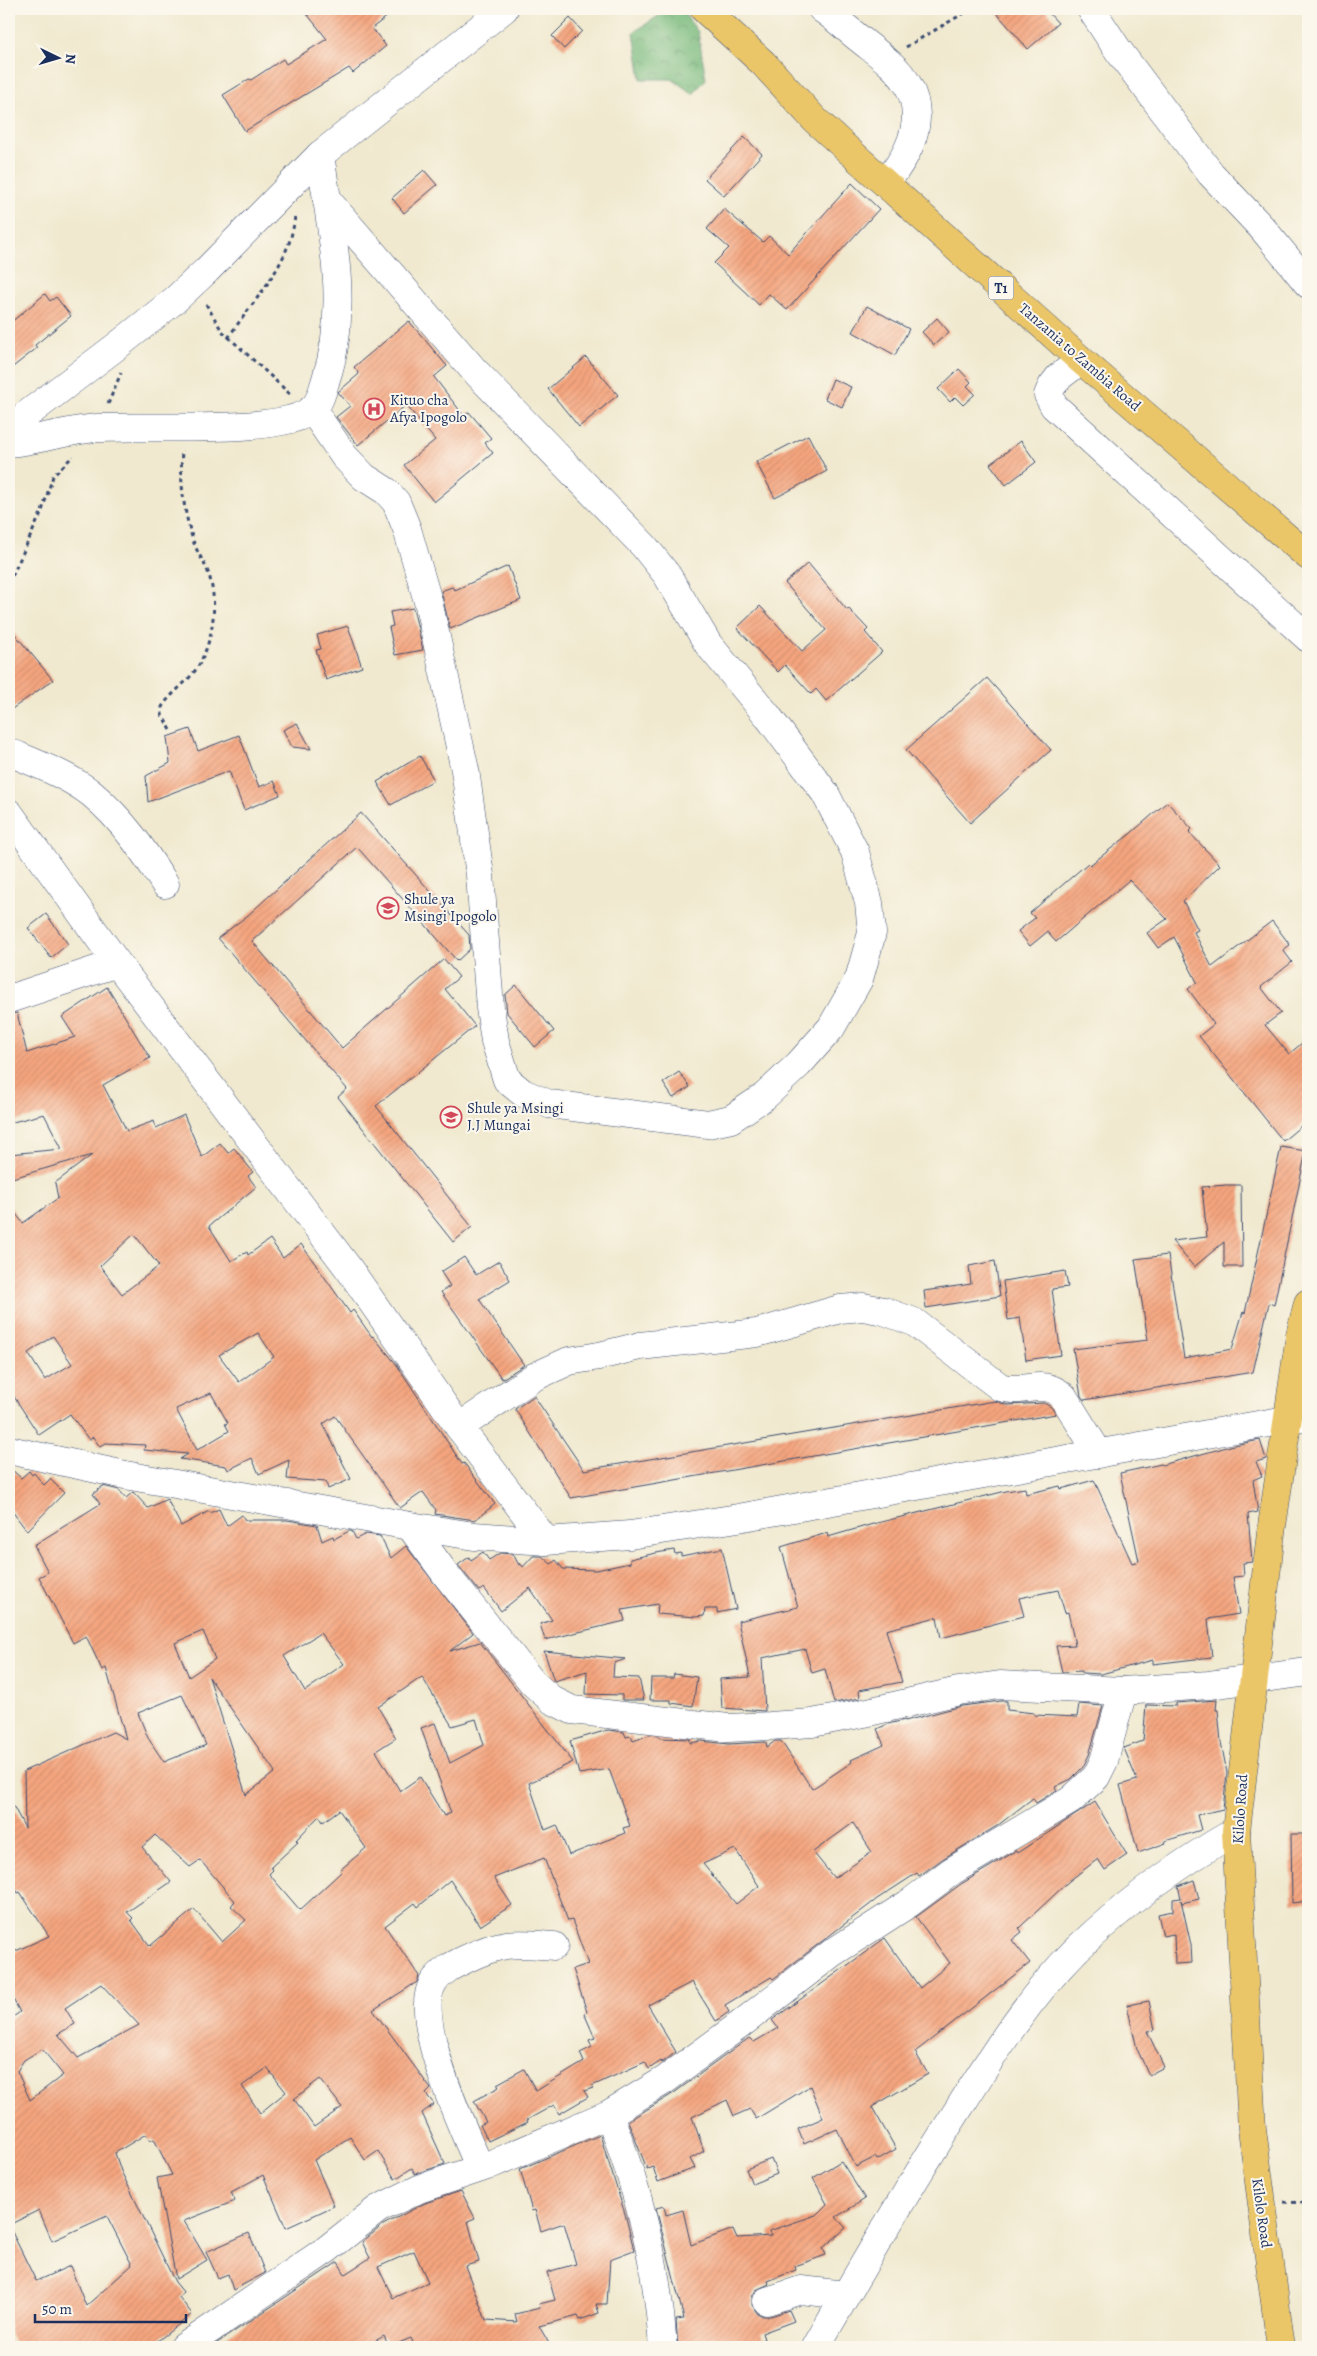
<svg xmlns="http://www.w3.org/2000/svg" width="1317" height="2356" viewBox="0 0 1317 2356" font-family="Alegreya,serif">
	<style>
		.forest { fill: url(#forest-crowns); stroke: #4a746c }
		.building { fill: url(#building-hatch); fill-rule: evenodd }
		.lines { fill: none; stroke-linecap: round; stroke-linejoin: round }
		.minor-casing { stroke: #3b4b6f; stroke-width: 29 }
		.major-casing { stroke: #3b4b6f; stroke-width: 29 }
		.highway-casing { stroke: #3b4b6f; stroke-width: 29 }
		.path { stroke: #3b4b6f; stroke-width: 3; stroke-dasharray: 4 4; stroke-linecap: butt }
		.minor { stroke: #fff; stroke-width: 28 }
		.major { stroke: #ebc669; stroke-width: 28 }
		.highway { stroke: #ebc669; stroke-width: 28 }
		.labels { text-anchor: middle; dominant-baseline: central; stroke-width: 4; stroke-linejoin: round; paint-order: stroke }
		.shield { fill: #fbf7ec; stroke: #5e6b89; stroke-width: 1 }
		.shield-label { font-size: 14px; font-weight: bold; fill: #1b2f5e }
		.street-label { font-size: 15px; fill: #1b2f5e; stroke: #fbf7ec }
		.poi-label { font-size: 15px; fill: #1b2f5e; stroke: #fbf7ec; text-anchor: start }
	</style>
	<defs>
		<pattern id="forest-crowns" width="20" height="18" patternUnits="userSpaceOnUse" patternTransform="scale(1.25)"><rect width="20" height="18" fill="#78ba7b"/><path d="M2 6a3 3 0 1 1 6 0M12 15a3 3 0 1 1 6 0" fill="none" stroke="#629868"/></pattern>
		<pattern id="building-hatch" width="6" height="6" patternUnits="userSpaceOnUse" patternTransform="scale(1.25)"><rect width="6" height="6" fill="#f5a57e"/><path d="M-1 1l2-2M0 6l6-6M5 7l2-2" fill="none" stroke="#d18e6f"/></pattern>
	</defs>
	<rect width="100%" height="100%" fill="#fbf7ec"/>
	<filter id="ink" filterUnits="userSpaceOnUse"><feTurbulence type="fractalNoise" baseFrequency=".02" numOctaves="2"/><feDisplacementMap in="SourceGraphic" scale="10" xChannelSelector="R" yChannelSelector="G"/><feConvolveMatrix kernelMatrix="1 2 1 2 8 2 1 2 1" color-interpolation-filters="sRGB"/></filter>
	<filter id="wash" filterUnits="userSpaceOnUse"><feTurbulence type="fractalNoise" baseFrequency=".0096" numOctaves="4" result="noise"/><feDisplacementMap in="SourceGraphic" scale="20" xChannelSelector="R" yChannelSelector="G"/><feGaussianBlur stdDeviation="1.12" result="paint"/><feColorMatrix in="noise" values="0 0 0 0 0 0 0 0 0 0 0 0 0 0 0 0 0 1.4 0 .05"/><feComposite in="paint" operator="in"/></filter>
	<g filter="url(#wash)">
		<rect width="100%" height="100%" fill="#f0e9cf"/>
		<!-- forest -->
		<polygon class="forest" points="669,9 681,9 698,32 706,79 693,94 672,79 641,79 634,32"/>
		<g id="blocks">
			<!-- building -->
			<g class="building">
				<polygon points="303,9 397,9 372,28 386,46 353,73 349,68 245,131 223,95 249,79 251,80 283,59 286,64 327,39"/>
				<polygon points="993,9 1045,9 1058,23 1028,49"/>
				<polygon points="570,18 582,31 564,49 552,36"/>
				<polygon points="744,137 762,154 724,196 705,179"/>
				<polygon points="424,170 437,185 404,213 392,198"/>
				<polygon points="852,183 879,209 787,310 769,294 759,305 714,263 729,248 707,229 724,209 763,242 769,236 788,254"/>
				<polygon points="45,294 50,301 56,297 71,316 35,345 37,348 9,370 9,324"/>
				<polygon points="867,306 909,329 895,355 853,332"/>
				<polygon points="937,318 949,332 934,345 922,332"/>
				<polygon points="409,321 447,366 434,377 464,416 469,412 491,438 485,443 493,453 434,502 404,465 435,440 406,405 358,445 336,417 350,406 338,392 359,374 354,367"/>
				<polygon points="586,357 618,395 579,427 548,389"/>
				<polygon points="959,369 971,382 967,386 975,394 963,405 955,397 950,402 938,389"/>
				<polygon points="833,379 851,387 842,407 825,399"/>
				<polygon points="808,435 827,471 775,498 756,462"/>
				<polygon points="1021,441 1036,462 1006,485 990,464"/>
				<polygon points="808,563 847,610 849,609 868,629 865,632 882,652 826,701 816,689 811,694 785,665 778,672 737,628 760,606 802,651 826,630 785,583"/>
				<polygon points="508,566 521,600 450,629 441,591 452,587 455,590"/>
				<polygon points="413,608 423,650 395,655 389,627 393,626 390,612"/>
				<polygon points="348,626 362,667 326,680 316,650 321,649 317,635"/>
				<polygon points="9,627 53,680 9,711"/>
				<polygon points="987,678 1051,750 970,823 906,750"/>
				<polygon points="297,723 311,749 292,747 283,730"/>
				<polygon points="190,729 198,751 239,735 259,787 274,781 280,795 244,810 229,771 148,802 146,776 170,763 167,737"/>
				<polygon points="420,756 434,780 391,805 377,782"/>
				<polygon points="1167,802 1192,829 1189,832 1220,865 1183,901 1198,930 1194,932 1212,967 1272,921 1290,945 1283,950 1292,962 1261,987 1281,1013 1265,1025 1289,1054 1308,1038 1308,1120 1283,1141 1199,1036 1214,1024 1188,989 1197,982 1174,937 1158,948 1147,933 1167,919 1129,880 1056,942 1047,932 1030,946 1018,931 1035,918 1030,913 1088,863 1090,865 1130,834"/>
				<polygon points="361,813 469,935 470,949 457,961 357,847 252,941 342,1048 444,959 459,977 445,989 475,1026 376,1106 472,1227 453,1242 338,1097 347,1089 218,938 247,916"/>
				<polygon points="46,914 68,944 51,958 28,928"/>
				<polygon points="516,985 554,1031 535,1047 507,1013 505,995"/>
				<path d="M 107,987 L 150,1058 L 103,1085 L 127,1131 L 154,1121 L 156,1128 L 184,1115 L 202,1157 L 220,1143 L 228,1153 L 234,1148 L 253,1172 L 248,1176 L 256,1187 L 209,1226 L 231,1261 L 247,1252 L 248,1255 L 270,1239 L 283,1258 L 301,1244 L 350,1313 L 353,1310 L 372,1337 L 373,1336 L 397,1365 L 462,1464 L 464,1463 L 495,1504 L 475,1520 L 435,1514 L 436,1510 L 423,1492 L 400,1508 L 335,1416 L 323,1424 L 351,1479 L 328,1489 L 326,1482 L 287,1479 L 289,1460 L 259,1474 L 252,1458 L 228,1470 L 226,1466 L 180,1459 L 188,1454 L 144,1450 L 145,1445 L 106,1443 L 100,1447 L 93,1437 L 89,1440 L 70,1414 L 39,1435 L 9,1389 L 9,1205 L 23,1223 L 58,1198 L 55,1183 L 92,1155 L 9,1179 L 9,1154 L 62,1149 L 44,1114 L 9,1123 L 9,1014 L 17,1013 L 27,1053 L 75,1037 L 62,1017 ZM 134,1234 L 159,1266 L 122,1294 L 100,1266 ZM 258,1333 L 274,1357 L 239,1382 L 219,1355 ZM 53,1336 L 72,1364 L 45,1380 L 28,1353 ZM 211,1393 L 228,1423 L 225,1424 L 229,1431 L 197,1450 L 176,1409 Z"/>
				<polygon points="679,1072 690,1087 673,1098 663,1083"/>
				<polygon points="1281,1147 1306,1151 1274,1305 1269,1303 1253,1372 1084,1400 1081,1396 1073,1349 1148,1340 1135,1259 1168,1255 1184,1358 1232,1349 1243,1312 1245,1313"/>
				<polygon points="1226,1185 1241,1185 1242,1267 1224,1267 1224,1242 1194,1267 1172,1241 1207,1237 1202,1187"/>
				<polygon points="464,1257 476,1275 499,1261 510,1280 479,1299 524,1365 502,1379 441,1292 450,1286 441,1272"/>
				<polygon points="995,1261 1000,1296 926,1308 924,1291 971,1284 969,1266"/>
				<polygon points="1065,1271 1068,1287 1052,1289 1061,1355 1026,1360 1020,1318 1008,1320 1003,1281"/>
				<polygon points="534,1396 584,1470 995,1401 1008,1405 1044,1403 1051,1407 1056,1414 571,1498 515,1409"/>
				<polygon points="1260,1440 1266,1459 1256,1462 1262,1476 1253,1480 1258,1512 1248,1514 1252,1562 1243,1563 1244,1576 1233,1577 1239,1614 1208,1619 1212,1657 1153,1664 1153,1660 1101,1674 1082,1673 1082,1671 1062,1672 1056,1646 1075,1645 1068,1612 1065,1613 1058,1590 1019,1598 1024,1616 941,1638 937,1617 886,1630 902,1682 859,1690 860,1698 834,1703 825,1669 812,1673 805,1649 762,1658 765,1711 722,1708 720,1679 750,1677 738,1621 798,1607 781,1547 827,1533 828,1537 873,1524 1006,1491 1025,1488 1026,1494 1060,1486 1061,1489 1094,1480 1132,1563 1139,1561 1120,1473 1161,1464 1162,1465 1234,1445"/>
				<polygon points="9,1467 21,1478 29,1471 32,1475 34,1473 44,1485 50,1479 64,1493 27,1531 9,1507"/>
				<path d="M 103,1486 L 119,1490 L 126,1498 L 133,1492 L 148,1508 L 167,1499 L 181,1526 L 209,1511 L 210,1513 L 219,1509 L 227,1526 L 242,1515 L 245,1520 L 287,1520 L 317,1525 L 322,1541 L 333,1536 L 334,1539 L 349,1531 L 352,1531 L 356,1539 L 366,1534 L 380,1536 L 391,1558 L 406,1546 L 473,1633 L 450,1651 L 480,1642 L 573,1762 L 529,1783 L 545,1830 L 557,1825 L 569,1855 L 625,1833 L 623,1828 L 630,1826 L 609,1769 L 579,1774 L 570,1741 L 608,1730 L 624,1732 L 626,1737 L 631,1736 L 633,1741 L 649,1735 L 659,1736 L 660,1738 L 690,1739 L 690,1743 L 701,1741 L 729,1744 L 766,1742 L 767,1747 L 775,1741 L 781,1741 L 812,1789 L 852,1762 L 851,1760 L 884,1745 L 877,1729 L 888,1724 L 905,1720 L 905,1721 L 962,1706 L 1001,1701 L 1007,1701 L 1007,1710 L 1034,1713 L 1034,1715 L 1077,1717 L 1079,1704 L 1103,1706 L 1089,1755 L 1083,1767 L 1071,1779 L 1055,1787 L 1057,1790 L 1036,1803 L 1033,1798 L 997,1826 L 944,1858 L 919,1876 L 917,1873 L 877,1899 L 773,1979 L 771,1977 L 725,2005 L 729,2012 L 716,2021 L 692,1982 L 648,2005 L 676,2052 L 662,2063 L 661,2061 L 649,2069 L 645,2062 L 592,2086 L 593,2088 L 584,2091 L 588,2097 L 559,2114 L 554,2105 L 527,2120 L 528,2122 L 488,2141 L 480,2125 L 486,2122 L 474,2101 L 499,2087 L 497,2084 L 524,2069 L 536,2091 L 584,2062 L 580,2053 L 592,2047 L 589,2040 L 595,2038 L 584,2013 L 587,2012 L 573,1969 L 588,1964 L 572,1920 L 568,1921 L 544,1858 L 494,1878 L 512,1905 L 480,1926 L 450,1880 L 418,1907 L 415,1903 L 385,1926 L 419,1976 L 417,1982 L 373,2010 L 431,2089 L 426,2094 L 434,2104 L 422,2113 L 445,2164 L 415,2174 L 412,2168 L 395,2179 L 378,2151 L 365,2160 L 350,2137 L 314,2160 L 334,2206 L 286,2228 L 263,2175 L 231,2192 L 235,2201 L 184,2221 L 207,2260 L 176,2279 L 157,2178 L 172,2175 L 154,2139 L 150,2141 L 146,2134 L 115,2153 L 121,2171 L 175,2282 L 184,2293 L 179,2297 L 192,2314 L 150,2347 L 16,2347 L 9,2331 L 9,2226 L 36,2281 L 70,2266 L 86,2306 L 132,2265 L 107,2216 L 52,2241 L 39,2210 L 9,2225 L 9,2020 L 20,2012 L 9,1992 L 9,1954 L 49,1936 L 20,1892 L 18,1893 L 16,1890 L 9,1895 L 9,1798 L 25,1828 L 24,1771 L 113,1732 L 126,1739 L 106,1668 L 102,1670 L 86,1636 L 73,1643 L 39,1577 L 48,1572 L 34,1545 L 100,1504 L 93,1494 ZM 203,1631 L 215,1659 L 189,1677 L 175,1643 ZM 320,1633 L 344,1664 L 305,1691 L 284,1656 ZM 209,1677 L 275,1772 L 246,1795 ZM 422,1677 L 452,1726 L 476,1719 L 484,1745 L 450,1763 L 435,1723 L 421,1728 L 451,1813 L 444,1816 L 420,1777 L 400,1791 L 376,1751 L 396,1738 L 378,1707 ZM 182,1695 L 206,1745 L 164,1762 L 148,1738 L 138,1713 ZM 339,1810 L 366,1848 L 340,1870 L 341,1872 L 300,1910 L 269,1874 L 273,1870 L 271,1867 L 298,1842 L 296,1840 L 319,1816 L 323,1822 ZM 853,1823 L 872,1852 L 834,1878 L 813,1852 ZM 155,1835 L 190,1867 L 200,1860 L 235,1901 L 231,1906 L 246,1920 L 222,1942 L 194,1909 L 150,1946 L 131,1920 L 133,1918 L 127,1912 L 171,1882 L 142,1847 ZM 735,1849 L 759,1886 L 736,1904 L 703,1864 ZM 101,1984 L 139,2025 L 78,2058 L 58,2034 L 75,2024 L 65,2008 ZM 42,2049 L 63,2075 L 30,2100 L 17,2071 L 24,2060 ZM 267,2068 L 286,2092 L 260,2113 L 242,2086 ZM 320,2079 L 342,2107 L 314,2127 L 294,2099 Z"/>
				<polygon points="722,1548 736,1609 717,1613 717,1609 705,1609 704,1616 696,1617 657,1614 658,1604 622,1610 625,1621 545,1640 540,1624 552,1620 530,1588 501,1611 484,1588 479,1591 458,1565 469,1557 471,1560 483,1552 489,1560 500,1553 513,1554 519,1565 520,1563 523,1567 533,1556 542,1556 551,1564 556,1560 563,1569 596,1570 630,1563 630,1559 656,1553 674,1550 675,1554 681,1553 681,1556"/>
				<polygon points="544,1651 626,1659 614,1663 613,1677 639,1678 644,1700 622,1700 622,1695 586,1694 587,1671 554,1681"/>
				<polygon points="674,1674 697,1677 693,1706 671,1703 671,1700 650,1700 651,1678 673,1678"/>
				<polygon points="1217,1700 1216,1710 1218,1710 1221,1742 1227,1773 1223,1809 1197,1815 1201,1830 1165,1841 1166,1843 1138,1853 1120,1785 1137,1780 1124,1748 1143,1741 1146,1705 1176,1706 1176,1703"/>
				<polygon points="1095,1802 1127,1855 1105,1870 1098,1859 1069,1881 1019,1928 1022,1932 1012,1940 1030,1963 915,2052 928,2074 872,2107 896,2149 877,2160 875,2157 856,2167 837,2129 804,2144 798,2129 823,2118 810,2086 756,2119 750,2109 734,2116 727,2100 692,2117 704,2151 690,2159 695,2168 658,2182 653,2167 647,2169 628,2121 674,2093 745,2041 749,2038 754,2042 778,2028 772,2020 885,1938 920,1988 950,1963 916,1917 961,1884 1016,1851 1017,1853"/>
				<polygon points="1291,1834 1308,1834 1308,1901 1292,1903"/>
				<polygon points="1194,1880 1199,1899 1182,1903 1181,1900 1191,1945 1192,1963 1175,1964 1174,1934 1163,1936 1158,1914 1173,1911 1173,1899 1181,1898 1178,1886"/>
				<polygon points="1149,2001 1155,2030 1147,2031 1164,2067 1149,2075 1137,2049 1127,2005"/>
				<path d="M 600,2135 L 625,2214 L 634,2250 L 610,2259 L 607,2304 L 596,2304 L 599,2313 L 580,2320 L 578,2316 L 539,2326 L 551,2347 L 415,2347 L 411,2338 L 389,2347 L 384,2336 L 364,2347 L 211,2347 L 338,2262 L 345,2274 L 370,2258 L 362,2242 L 383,2225 L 425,2203 L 461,2191 L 475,2218 L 468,2221 L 479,2262 L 465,2266 L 486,2320 L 517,2322 L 515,2314 L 540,2308 L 539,2304 L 555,2300 L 547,2272 L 576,2264 L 564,2223 L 541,2231 L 535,2210 L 532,2211 L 520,2169 ZM 414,2251 L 428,2282 L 393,2298 L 378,2267 Z"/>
				<polygon points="771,2159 777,2174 752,2184 746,2169"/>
				<polygon points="841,2161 865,2199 836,2217 846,2228 823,2248 826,2255 795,2266 796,2270 768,2281 769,2284 756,2290 752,2297 752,2305 757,2313 763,2316 771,2316 789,2310 794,2321 762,2333 764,2339 747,2347 678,2347 676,2320 684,2319 656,2208 664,2206 666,2215 683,2210 691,2245 733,2229 737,2238 771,2236 769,2231 816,2215 827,2204 813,2178"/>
				<polygon points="249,2233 265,2273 233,2290 228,2274 218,2278 206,2252"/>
			</g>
		</g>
	</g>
	<g filter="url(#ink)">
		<use href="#blocks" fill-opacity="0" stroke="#3b4b6f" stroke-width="1"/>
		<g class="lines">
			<!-- minor casing -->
			<g class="minor-casing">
				<g id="minor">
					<path d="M 822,9 C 836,18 848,30 861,40 C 877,53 898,67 908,85 C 927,120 909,155 886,182"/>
					<polyline points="1091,9 1118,50 1211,174 1263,229 1308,284"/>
					<polyline points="1081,360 1059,377 1052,386 1048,395 1054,406 1308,638"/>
					<polyline points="312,409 344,456 364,477 386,491 396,502 407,529 429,605 465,770 480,875 490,1008 495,1041 507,1080 523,1093 549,1104 708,1124 731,1119 765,1096 799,1064 831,1028 859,979 872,933 869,903 855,852 825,793 767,715 708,644 667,575 644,546 473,369 327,200"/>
					<polyline points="9,428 117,346 176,299 207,270 320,155 504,9"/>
					<path d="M 9,443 C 39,440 68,430 98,428 C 143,425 281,435 312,410 C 320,403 323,389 326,379 C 350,306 331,229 320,155"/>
					<path d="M 9,752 C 35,763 70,776 92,794 C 122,819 144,851 165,884"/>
					<polyline points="9,813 117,963 349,1269 459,1427 546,1541"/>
					<polyline points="9,999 117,963"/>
					<path d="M 459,1427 L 534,1377 L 569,1361 L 599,1356 L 640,1346 L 757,1333 L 840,1309 L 863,1307 L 884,1311 L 914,1322 L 1000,1387 C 1024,1395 1041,1377 1063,1396 L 1099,1454"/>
					<polyline points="9,1450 125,1475 410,1526 474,1536 546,1541 630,1535 738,1518 1308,1416"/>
					<polyline points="410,1526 447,1576 533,1683 552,1700 572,1710 728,1728 770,1726 812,1723 864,1713 959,1691 1000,1685 1123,1691 1209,1685 1308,1672"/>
					<path d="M 609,2114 C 640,2194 657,2262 663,2347"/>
					<path d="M 480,2168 C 464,2131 411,2019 433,1983 C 441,1971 453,1965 466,1959 C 502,1941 515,1943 554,1946"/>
					<polyline points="767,2301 801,2290 845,2295"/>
					<polyline points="184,2347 326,2250 378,2209 419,2189 487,2166 609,2114 665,2080 741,2024 832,1953 908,1904 952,1871 1071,1800 1096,1777 1104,1761 1123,1691"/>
					<path d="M 816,2347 C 859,2272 903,2197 949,2124 C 987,2064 1025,2001 1076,1950 C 1124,1904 1178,1864 1236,1831"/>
				</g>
			</g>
			<!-- major casing -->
			<g class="major-casing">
				<polyline id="major" points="1281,2347 1252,2129 1236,1831 1271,1533 1300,1335 1308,1303"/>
			</g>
			<!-- highway casing -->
			<g class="highway-casing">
				<polyline id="highway" points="704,9 763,63 815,120 1081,360 1308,556"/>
			</g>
			<!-- path -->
			<g class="path">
				<polyline points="906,47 971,9"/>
				<polyline points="206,304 222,331 291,395"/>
				<path d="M 228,338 C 254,299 291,264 295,215"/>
				<polyline points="108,404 121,373"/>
				<polyline points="9,583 42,511 53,476 73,456"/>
				<path d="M 171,730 L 162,715 L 162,707 C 173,690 191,681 201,661 C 214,635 218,600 208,572 C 203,560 195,549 192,537 C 183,508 180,480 182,450"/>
				<polyline points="1284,2202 1308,2203"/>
			</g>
			<!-- minor -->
			<use href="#minor" class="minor"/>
			<!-- major -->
			<use href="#major" class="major"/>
			<!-- highway -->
			<use href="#highway" class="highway"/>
		</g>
	</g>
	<!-- icons -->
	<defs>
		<g id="hospital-ring" transform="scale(1.125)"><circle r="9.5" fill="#fbf7ec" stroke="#d1495b" stroke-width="1.5"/><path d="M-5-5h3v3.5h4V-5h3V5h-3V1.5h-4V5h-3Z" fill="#d1495b"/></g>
		<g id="school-ring" transform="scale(1.125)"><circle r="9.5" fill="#fbf7ec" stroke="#d1495b" stroke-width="1.5"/><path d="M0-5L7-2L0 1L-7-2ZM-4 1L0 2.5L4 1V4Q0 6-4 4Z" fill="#d1495b"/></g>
	</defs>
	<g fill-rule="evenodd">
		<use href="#hospital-ring" x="374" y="409"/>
		<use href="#school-ring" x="388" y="908"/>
		<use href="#school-ring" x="451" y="1117"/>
	</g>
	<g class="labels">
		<!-- shield labels -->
		<rect class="shield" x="988.5" y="276.5" width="25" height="23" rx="4"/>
		<g class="shield-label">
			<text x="1001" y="288">T1</text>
		</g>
		<!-- street labels -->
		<g class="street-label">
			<text transform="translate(1080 357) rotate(41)">Tanzania to Zambia Road</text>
			<text transform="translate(1240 1809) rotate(-86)">Kilolo Road</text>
			<text transform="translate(1262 2213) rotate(82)">Kilolo Road</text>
		</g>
		<!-- poi labels -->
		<g class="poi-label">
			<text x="390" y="400">Kituo cha<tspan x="390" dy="17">Afya Ipogolo</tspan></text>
			<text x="404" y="899">Shule ya<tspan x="404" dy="17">Msingi Ipogolo</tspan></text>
			<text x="467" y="1108">Shule ya Msingi<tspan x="467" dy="17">J.J Mungai</tspan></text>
		</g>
	</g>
	<!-- margin -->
	<rect width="1317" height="2356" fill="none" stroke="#fbf7ec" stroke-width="30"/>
	<!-- north arrow -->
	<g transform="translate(58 58) rotate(95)" stroke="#fbf7ec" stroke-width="4" paint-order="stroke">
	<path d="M0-4L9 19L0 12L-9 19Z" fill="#1b2f5e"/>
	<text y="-8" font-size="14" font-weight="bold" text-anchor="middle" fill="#1b2f5e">N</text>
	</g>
	<!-- scale -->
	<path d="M35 2314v8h151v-8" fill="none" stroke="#1b2f5e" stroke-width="2.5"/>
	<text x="42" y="2314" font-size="15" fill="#1b2f5e" stroke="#fbf7ec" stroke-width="4" paint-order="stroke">50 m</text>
</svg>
